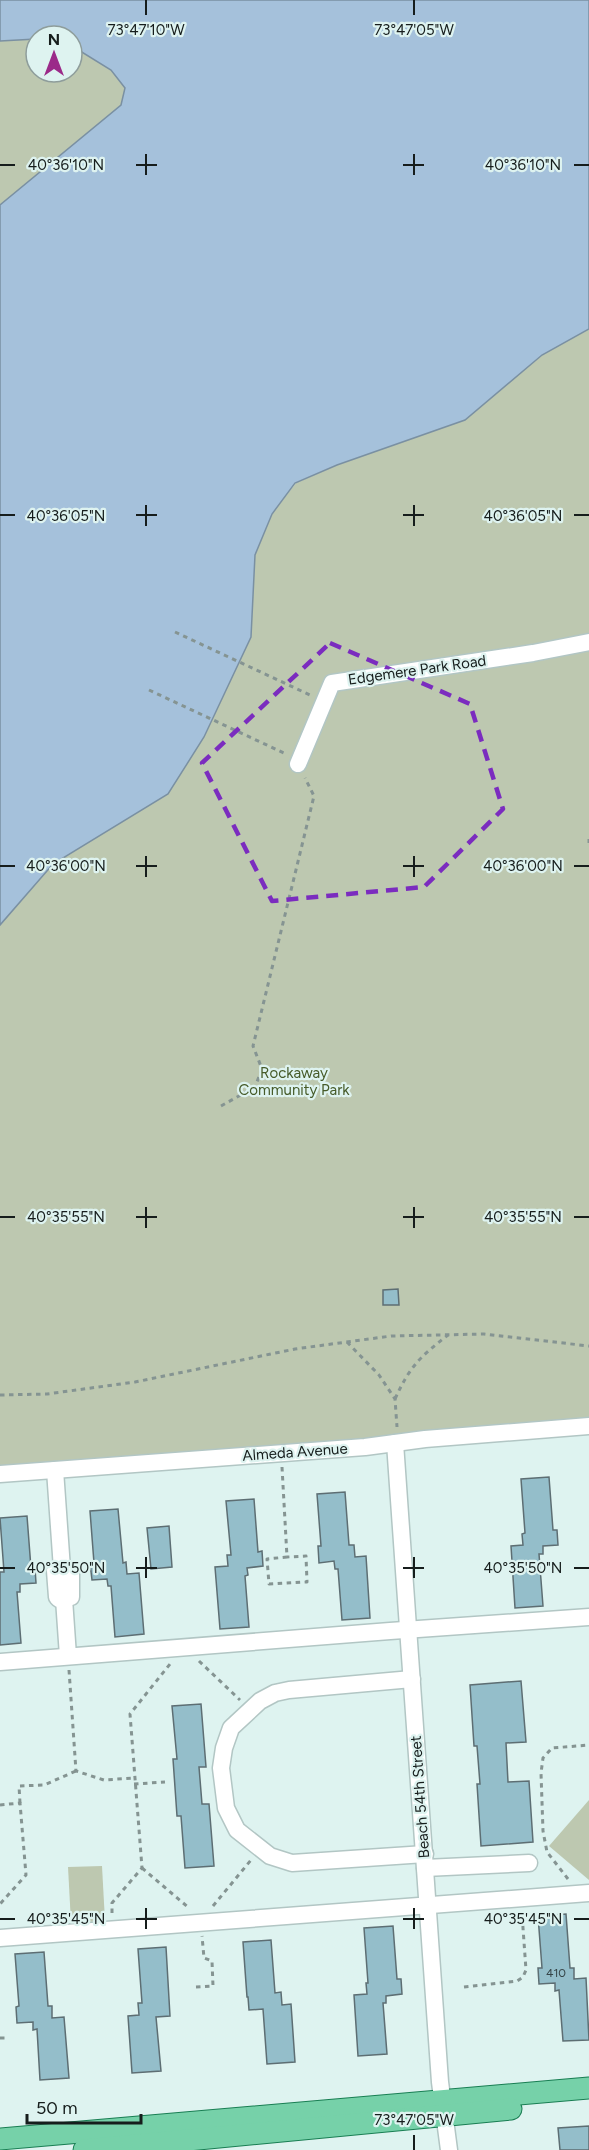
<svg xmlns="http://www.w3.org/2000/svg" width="589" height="2150" viewBox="0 0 589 2150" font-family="Figtree,sans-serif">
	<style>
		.green { fill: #bdc8b0 }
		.water { fill: #a5c1db; stroke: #7a90a2; stroke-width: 1.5 }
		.building { fill: #94beca; stroke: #5d6e73; stroke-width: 1.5 }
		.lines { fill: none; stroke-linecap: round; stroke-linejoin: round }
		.minor-casing { stroke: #b2c6c4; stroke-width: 19 }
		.major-casing { stroke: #197e53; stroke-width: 23 }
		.path { stroke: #859492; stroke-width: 3; stroke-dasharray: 4.5 4.5; stroke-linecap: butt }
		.minor { stroke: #fff; stroke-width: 16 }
		.major { stroke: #76d1a9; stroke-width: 21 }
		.marked { fill: none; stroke: #7b2cbf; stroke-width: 4.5; stroke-dasharray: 12 8; stroke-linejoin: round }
		.ticks { fill: none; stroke: #161d1c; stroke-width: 2 }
		.labels { text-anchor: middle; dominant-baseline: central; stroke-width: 4.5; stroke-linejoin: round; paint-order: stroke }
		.number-label { font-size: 12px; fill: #364548 }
		.street-label { font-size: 15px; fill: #161d1c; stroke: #def3f0 }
		.park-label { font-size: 15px; fill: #465b29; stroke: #def3f0 }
		.ticks-label { font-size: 15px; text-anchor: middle; fill: #161d1c; stroke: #def3f0; stroke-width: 4.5; stroke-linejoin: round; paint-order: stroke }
	</style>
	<rect width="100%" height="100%" fill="#def3f0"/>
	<!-- green -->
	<g class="green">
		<polygon points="36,39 36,72 72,72 72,46 111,70 126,88 121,105 0,205 0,41"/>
		<polygon points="589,329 589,1426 0,1474 0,925 53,864 168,794 204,737 251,637 255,555 272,514 296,483 337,465 465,420 542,355"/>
		<polygon points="589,1800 589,1880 549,1846"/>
		<polygon points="102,1866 105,1921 71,1923 68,1867"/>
	</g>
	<!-- water -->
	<polygon class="water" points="0,0 589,0 589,329 542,355 465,420 337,465 295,483 272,514 255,555 251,637 204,737 168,794 53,864 0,925 0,205 121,105 125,88 111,70 72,46 72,36 36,36 36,39 0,41"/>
	<!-- building -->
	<g class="building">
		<polygon points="398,1289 399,1305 383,1305 383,1290"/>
		<polygon points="549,1477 553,1530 557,1530 558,1545 543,1546 543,1554 539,1554 543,1606 515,1608 511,1546 523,1545 522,1534 525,1533 521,1479"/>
		<polygon points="345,1492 349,1545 354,1545 355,1557 366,1556 370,1618 342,1620 338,1569 335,1569 334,1561 319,1563 318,1546 321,1546 317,1494"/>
		<polygon points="254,1499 258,1552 262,1551 263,1566 247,1568 248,1575 245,1576 249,1627 220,1629 215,1567 228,1566 227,1555 231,1555 226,1501"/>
		<polygon points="118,1509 123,1563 126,1562 127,1574 139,1573 144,1634 115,1637 111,1586 108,1586 107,1579 92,1580 90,1563 94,1563 90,1511"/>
		<polygon points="27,1516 31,1568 35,1568 36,1583 20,1584 20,1592 17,1592 21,1643 0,1645 0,1572 4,1572 0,1518"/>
		<polygon points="169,1526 172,1567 151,1569 147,1528"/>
		<polygon points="521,1681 526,1742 506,1743 508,1782 529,1781 533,1842 481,1846 477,1784 480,1784 477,1746 474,1746 470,1685"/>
		<polygon points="201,1704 206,1767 199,1767 202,1804 209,1804 214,1866 185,1868 181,1816 177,1816 173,1759 177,1759 172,1706"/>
		<polygon points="566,1914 570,1968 574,1968 574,1979 586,1978 589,2040 563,2041 559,1990 555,1991 555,1983 539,1984 538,1968 542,1968 538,1916"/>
		<polygon points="393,1926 397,1979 401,1979 402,1994 386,1996 386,2003 383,2003 387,2054 358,2056 354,1995 367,1994 366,1983 368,1983 364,1928"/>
		<polygon points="271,1940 275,1993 281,1992 282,2005 291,2004 295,2062 267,2064 263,2009 249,2010 248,1997 247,1997 243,1942"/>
		<polygon points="166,1947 170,2016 156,2017 161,2071 132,2073 128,2016 139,2015 138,2003 142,2003 138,1949"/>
		<polygon points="44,1952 48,2006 52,2006 52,2018 64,2017 69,2078 40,2080 37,2029 33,2030 33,2022 17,2023 16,2007 19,2006 15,1954"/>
		<polygon points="589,2126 589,2150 560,2150 558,2128"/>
	</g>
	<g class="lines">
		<!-- minor casing -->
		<g class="minor-casing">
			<g id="minor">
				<polyline points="298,764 332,683 533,653 589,642"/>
				<polyline points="395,1443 440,2082 449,2150"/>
				<polyline points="55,1470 62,1569"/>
				<polyline points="0,1474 365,1447 425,1439 589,1426"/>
				<polygon points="69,1569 71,1571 71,1597 59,1599 57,1597 55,1571"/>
				<polyline points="64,1599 68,1656"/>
				<polyline points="0,1662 390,1631 589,1617"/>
				<polyline points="412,1679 289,1690 275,1693 260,1701 231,1728 224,1748 221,1768 226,1808 237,1830 270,1856 292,1863 425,1854"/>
				<polyline points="425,1868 529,1863"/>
				<polyline points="0,1938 589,1893"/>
			</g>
		</g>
		<!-- major casing -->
		<g class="major-casing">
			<g id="major">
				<polyline points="0,2139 589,2088"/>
				<polyline points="84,2150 511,2109"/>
			</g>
		</g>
		<!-- path -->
		<g class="path">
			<polyline points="175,632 310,695"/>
			<polyline points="149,690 286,754"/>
			<polyline points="589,839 589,843"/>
			<polyline points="221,1106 255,1087 262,1069 253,1046 314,796 305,778"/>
			<polyline points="347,1342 379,1375 395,1399 397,1427"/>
			<polyline points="0,1395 47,1394 135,1382 295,1349 391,1336 484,1334 589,1346"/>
			<path d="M 395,1399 C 410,1366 420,1357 448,1335"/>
			<polyline points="282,1467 287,1557 267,1559 269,1584 307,1582 306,1556 287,1557"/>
			<polyline points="199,1661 240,1700"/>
			<polyline points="69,1670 76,1771 104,1780 134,1778"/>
			<polyline points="134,1784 165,1782"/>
			<polyline points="20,1803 19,1786 44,1785 76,1771"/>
			<polyline points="0,1805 20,1803 26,1875 0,1904"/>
			<polyline points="142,1868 189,1908"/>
			<polyline points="568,1879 547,1852 543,1831 541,1773 543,1758 552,1748 589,1745"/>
			<polyline points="213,1906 251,1860"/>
			<polyline points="112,1913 112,1903 142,1868 130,1714 170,1664"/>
			<polyline points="196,1987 213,1986 212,1961 204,1958 202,1936"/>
			<polyline points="464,1987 517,1981 523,1977 526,1970 522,1914"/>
			<polyline points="0,2038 6,2038"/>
		</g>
		<!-- minor -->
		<use href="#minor" class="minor"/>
		<!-- major -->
		<use href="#major" class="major"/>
	</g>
	<!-- marked area -->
	<path class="marked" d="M 330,643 L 470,704 L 503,809 L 424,887 L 272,901 L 202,763 Z"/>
	<!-- ticks -->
	<path class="ticks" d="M 146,0 L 146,15M 414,0 L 414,15M 146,154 L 146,175M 414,154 L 414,175M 0,165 L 15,165M 136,165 L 157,165M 403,165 L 424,165M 574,165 L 589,165M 146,505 L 146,526M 414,505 L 414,526M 0,515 L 15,515M 136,515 L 157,515M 403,515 L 424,515M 574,515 L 589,515M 146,856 L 146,877M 414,856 L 414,877M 0,866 L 15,866M 136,866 L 157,866M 403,866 L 424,866M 574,866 L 589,866M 146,1207 L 146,1228M 414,1207 L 414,1228M 0,1217 L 15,1217M 136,1217 L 157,1217M 403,1217 L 424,1217M 574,1217 L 589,1217M 146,1557 L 146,1578M 414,1557 L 414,1578M 0,1568 L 15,1568M 136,1568 L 157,1568M 403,1568 L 424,1568M 574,1568 L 589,1568M 146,1908 L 146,1929M 414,1908 L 414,1929M 0,1919 L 15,1919M 136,1919 L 157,1919M 403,1919 L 424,1919M 574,1919 L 589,1919M 414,2135 L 414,2150"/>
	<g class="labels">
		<!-- number labels -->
		<g class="number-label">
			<text x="556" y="1973">410</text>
		</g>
		<!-- street labels -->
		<g class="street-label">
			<text transform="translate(417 670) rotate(-8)">Edgemere Park Road</text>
			<text transform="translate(295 1452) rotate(-4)">Almeda Avenue</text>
			<text transform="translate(420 1797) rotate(-94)">Beach 54th Street</text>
		</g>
		<!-- park labels -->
		<g class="park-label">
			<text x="294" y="1073">Rockaway<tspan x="294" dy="17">Community Park</tspan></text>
		</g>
	</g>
	<g class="ticks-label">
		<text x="146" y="35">73°47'10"W</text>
		<text x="414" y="35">73°47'05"W</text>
		<text x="66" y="170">40°36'10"N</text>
		<text x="523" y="170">40°36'10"N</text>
		<text x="66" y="521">40°36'05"N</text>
		<text x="523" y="521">40°36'05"N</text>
		<text x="66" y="871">40°36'00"N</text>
		<text x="523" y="871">40°36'00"N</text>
		<text x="66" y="1222">40°35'55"N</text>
		<text x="523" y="1222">40°35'55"N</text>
		<text x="66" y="1573">40°35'50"N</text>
		<text x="523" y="1573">40°35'50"N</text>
		<text x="66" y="1924">40°35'45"N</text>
		<text x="523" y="1924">40°35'45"N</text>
		<text x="414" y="2125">73°47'05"W</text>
	</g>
	<!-- north arrow -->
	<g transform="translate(54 54)"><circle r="28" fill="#def3f0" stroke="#8e9d9b" stroke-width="1.5"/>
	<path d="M0-4.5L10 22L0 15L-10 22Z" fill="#9b2a89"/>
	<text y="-9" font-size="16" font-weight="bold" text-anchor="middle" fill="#161d1c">N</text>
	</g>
	<!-- scale -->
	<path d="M27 2114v9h114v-9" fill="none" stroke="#161d1c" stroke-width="3"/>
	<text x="36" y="2114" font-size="18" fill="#161d1c" stroke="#def3f0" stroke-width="4.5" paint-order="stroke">50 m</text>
</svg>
